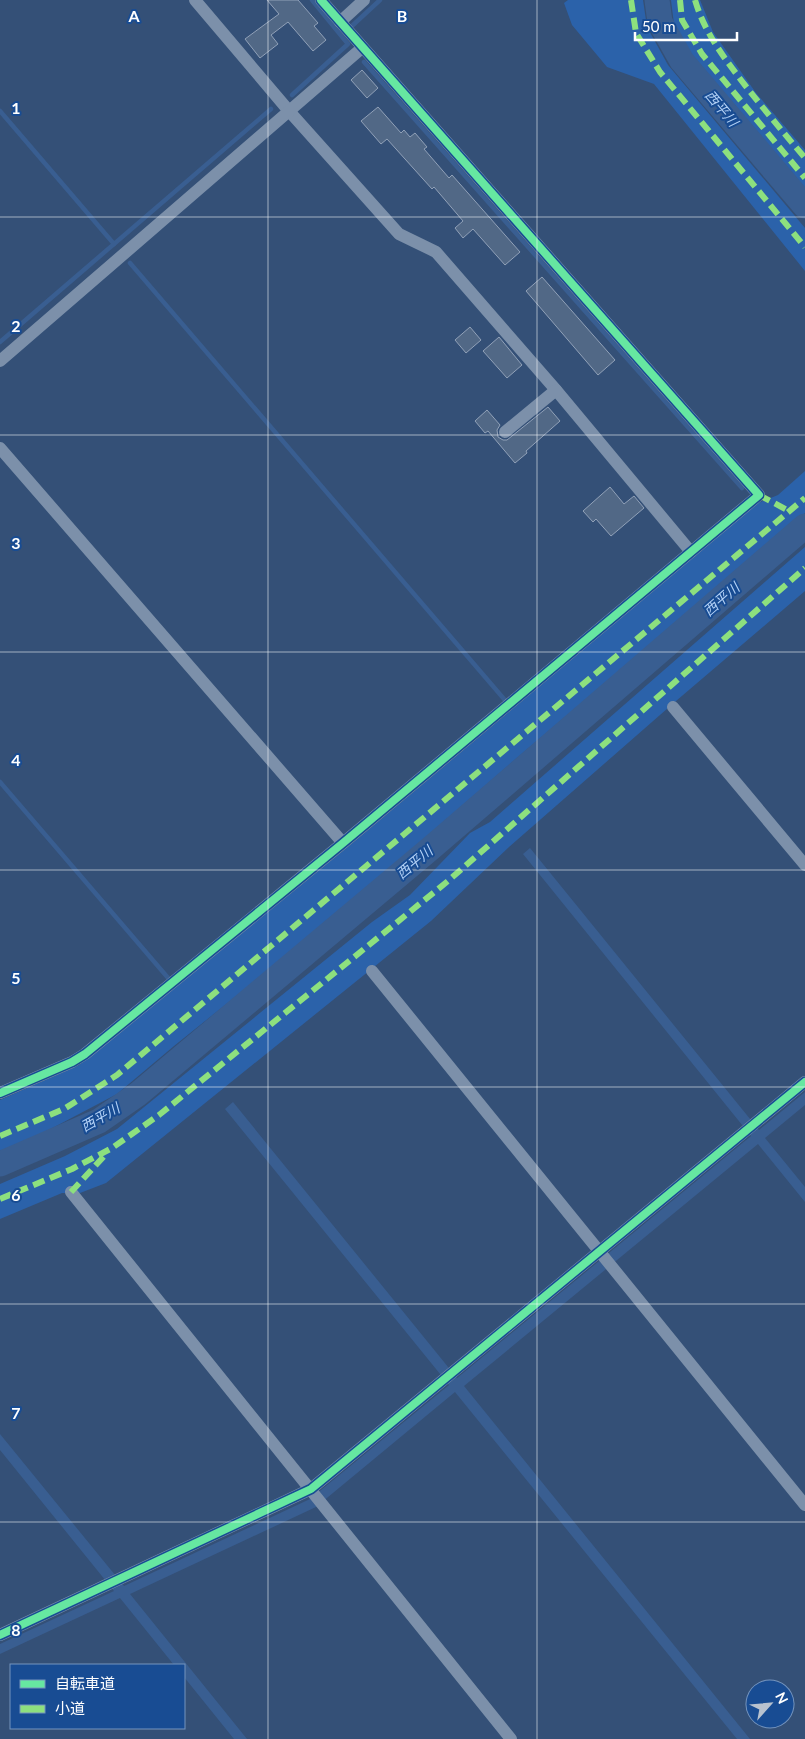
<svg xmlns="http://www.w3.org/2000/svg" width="805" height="1739" viewBox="0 0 805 1739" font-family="Lato,'Noto Sans JP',sans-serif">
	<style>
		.green { fill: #2b62aa }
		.water { fill: #395e91 }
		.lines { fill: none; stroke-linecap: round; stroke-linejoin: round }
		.stream { stroke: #395e91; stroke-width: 4.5 }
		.river { stroke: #395e91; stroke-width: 25 }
		.building { fill: #516886; stroke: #91a1b8 }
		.minor { stroke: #7c90aa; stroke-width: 12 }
		.quiet { stroke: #8de07e; stroke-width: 6; stroke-dasharray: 12 6; stroke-linecap: butt }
		.cycleway-casing { stroke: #184c93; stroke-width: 11 }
		.cycleway { stroke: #66e7a1; stroke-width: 8 }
		.grid { fill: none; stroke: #fff; stroke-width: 1; stroke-opacity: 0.55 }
		.labels { text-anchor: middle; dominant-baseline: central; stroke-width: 4; stroke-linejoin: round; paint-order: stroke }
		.water-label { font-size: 14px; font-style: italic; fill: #b4d2f7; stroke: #184c93 }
		.grid-label { font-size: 16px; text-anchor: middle; font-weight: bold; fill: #fff; stroke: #184c93; stroke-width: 4; stroke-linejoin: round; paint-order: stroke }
	</style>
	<rect width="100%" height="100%" fill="#345077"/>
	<!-- green -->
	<g class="green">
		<polygon points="568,0 643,0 647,27 668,65 805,228 805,271 654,84 607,67 572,25 564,3"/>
		<polygon points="671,0 700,0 713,32 756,93 805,150 805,194 694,60 674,24"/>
		<polygon points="805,471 805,513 518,757 331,920 174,1046 117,1094 41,1134 0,1151 0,1100 79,1065 350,845 758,503 778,495"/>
		<polygon points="805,547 805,591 676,701 509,847 431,921 106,1183 80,1193 62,1193 0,1219 0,1184 65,1156 117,1129 372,922 410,895 470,833 490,822"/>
	</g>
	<!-- water -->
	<polygon class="water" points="530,848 759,1130 805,1092 805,1105 765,1138 805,1187 805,1202 758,1144 464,1386 750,1739 737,1739 455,1392 316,1507 130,1594 247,1739 234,1739 184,1677 184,1665 174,1665 120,1598 0,1654 0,1644 114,1591 0,1450 0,1434 124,1586 310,1499 449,1385 225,1109 233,1102 457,1378 751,1136 523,854"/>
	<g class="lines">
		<!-- stream -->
		<g class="stream">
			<polyline points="353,25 380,0"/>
			<polyline points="364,62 742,488"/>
			<polyline points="292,95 348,44 312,0"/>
			<polyline points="0,111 114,244"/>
			<polyline points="130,263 504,699"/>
			<polyline points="0,342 271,109"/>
			<polyline points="0,782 169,979"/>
		</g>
		<!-- river -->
		<g class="river">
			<polyline points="657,0 660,22 682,61 805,206"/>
			<polyline points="0,1164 99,1121 138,1094 431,848 805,526"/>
		</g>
	</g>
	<!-- building -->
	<g class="building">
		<polygon points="267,0 298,0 318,23 314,26 326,40 313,51 288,22 271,35 278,44 260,58 245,39 279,14"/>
		<polygon points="362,70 378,88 367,98 351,80"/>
		<polygon points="378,107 401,133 404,130 410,137 415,133 427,147 424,149 449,178 452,175 520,252 505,265 473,229 463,238 455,228 463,221 434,187 432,189 387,139 381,144 361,121"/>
		<polygon points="542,277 615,360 598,375 526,291"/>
		<polygon points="470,327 481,340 466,353 455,340"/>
		<polygon points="499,337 522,365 507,378 483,351"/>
		<polygon points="548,407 560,421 526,451 527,453 515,463 488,431 485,433 475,421 487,410 500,425 497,430 498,437 503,440 507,440"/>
		<polygon points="610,487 624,504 634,496 644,508 611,536 596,519 593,522 583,511"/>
	</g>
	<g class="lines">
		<!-- minor -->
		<g class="minor">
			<polyline points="195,0 289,111 399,234 436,252 556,390 691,552"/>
			<polyline points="340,22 364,0"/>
			<polyline points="0,361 362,48"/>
			<polyline points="505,432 556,390"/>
			<polyline points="0,448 343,843"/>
			<polyline points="673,707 805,865"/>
			<polyline points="372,971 805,1505"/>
			<polyline points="0,1093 72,1062 85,1054 343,843 759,495 321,0"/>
			<polyline points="71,1192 511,1739"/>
			<polyline points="0,1635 311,1489 805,1082"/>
		</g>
		<!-- quiet -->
		<g class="quiet">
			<polyline points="631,0 636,33 660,72 805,247"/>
			<polyline points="680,0 682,20 702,54 805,178"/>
			<path d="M 695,0 C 704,31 722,55 741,80 C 762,107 783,132 805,158"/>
			<polyline points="759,495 789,511"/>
			<polyline points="0,1136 64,1109 117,1075 805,498"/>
			<polyline points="71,1192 107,1153"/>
			<polyline points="0,1199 72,1169 112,1148 159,1115 448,881 805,568"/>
		</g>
		<!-- cycleway casing -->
		<g class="cycleway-casing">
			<g id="cycleway">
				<polyline points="0,1093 72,1062 85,1054 343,843 759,495 321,0"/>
				<polyline points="0,1635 311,1489 805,1082"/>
			</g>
		</g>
		<!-- cycleway -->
		<use href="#cycleway" class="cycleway"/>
	</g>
	<!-- grid -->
	<path class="grid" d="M 268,0 L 268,1739M 537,0 L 537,1739M 0,217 L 805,217M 0,435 L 805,435M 0,652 L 805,652M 0,870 L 805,870M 0,1087 L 805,1087M 0,1304 L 805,1304M 0,1522 L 805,1522"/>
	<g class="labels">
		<!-- water labels -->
		<g class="water-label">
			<text transform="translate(722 108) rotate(50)">西平川</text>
			<text transform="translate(721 599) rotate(-41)">西平川</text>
			<text transform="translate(414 862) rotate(-40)">西平川</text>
			<text transform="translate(100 1117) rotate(-30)">西平川</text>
		</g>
	</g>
	<g class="grid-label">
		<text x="134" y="22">A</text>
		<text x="402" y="22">B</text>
		<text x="16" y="114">1</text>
		<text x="16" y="332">2</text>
		<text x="16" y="549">3</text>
		<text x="16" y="766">4</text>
		<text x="16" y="984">5</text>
		<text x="16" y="1201">6</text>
		<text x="16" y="1419">7</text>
		<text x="16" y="1636">8</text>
	</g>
	<!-- legend -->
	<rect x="10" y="1664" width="175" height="65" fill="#184c93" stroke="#7494be"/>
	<rect x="20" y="1680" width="25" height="8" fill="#66e7a1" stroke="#7494be"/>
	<text x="55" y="1689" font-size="15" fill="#ffffff">自転車道</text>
	<rect x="20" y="1705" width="25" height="8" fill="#8de07e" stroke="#7494be"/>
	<text x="55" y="1714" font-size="15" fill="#ffffff">小道</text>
	<!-- north arrow -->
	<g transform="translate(770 1704) rotate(63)"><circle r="24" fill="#184c93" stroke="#7494be"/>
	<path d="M0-4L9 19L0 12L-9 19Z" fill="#b8c2cf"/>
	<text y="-8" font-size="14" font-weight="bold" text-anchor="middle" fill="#ffffff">N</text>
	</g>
	<!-- scale -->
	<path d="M635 32v8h102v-8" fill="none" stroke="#ffffff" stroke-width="2.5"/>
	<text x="642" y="32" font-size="15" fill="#ffffff" stroke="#184c93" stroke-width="4" paint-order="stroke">50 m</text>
</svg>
